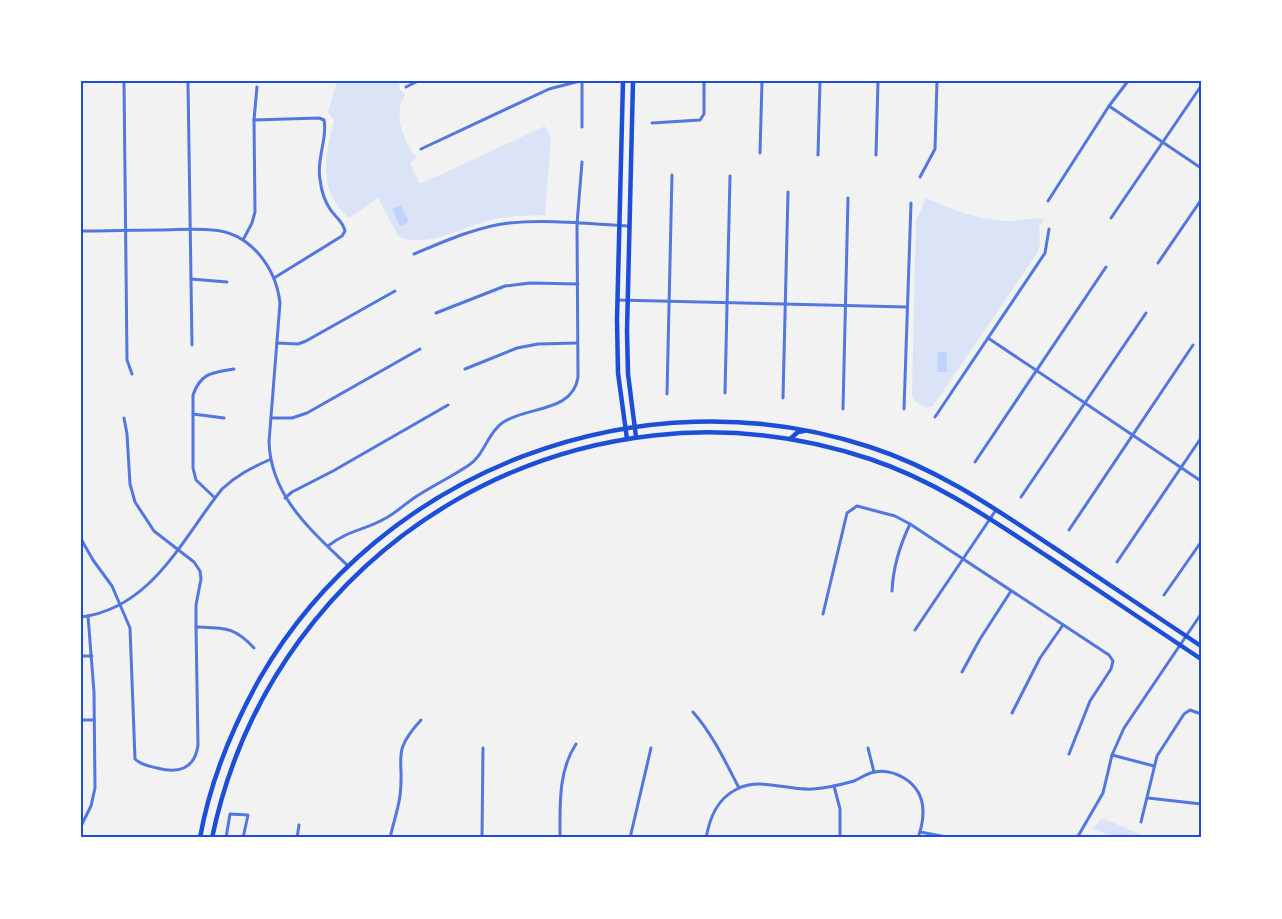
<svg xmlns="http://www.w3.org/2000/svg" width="1282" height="919" viewBox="0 0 1282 919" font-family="'Source Sans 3',sans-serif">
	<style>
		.green { fill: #dbe4f7 }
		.water { fill: #bfd3fe }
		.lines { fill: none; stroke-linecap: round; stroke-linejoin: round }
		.minor { stroke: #5277de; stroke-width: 3 }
		.secondary { stroke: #1d4ed8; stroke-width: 4.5 }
		.neatline { fill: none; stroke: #1d4ed8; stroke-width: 2 }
	</style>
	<rect width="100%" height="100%" fill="#f2f2f2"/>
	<!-- green -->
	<g class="green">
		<path d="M 337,81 L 400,81 L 399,88 L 405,95 C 392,113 404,141 416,157 L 410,164 L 420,184 L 545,126 L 551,137 L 545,215 C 526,216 507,215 487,221 C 460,228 427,249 398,236 L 378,198 L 349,218 C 317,190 325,156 334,120 L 328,112 Z"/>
		<path d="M 926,198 C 951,210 977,219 1007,221 C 1018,222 1037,216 1045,219 L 1039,226 L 1040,243 L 1038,252 L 933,406 L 926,408 L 914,401 L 912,395 L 916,221 Z"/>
		<polygon points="1102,818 1149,838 1116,838 1093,829"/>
	</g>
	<!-- water -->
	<g class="water">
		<polygon points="401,205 409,222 400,226 392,209"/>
		<polygon points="938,352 947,352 947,372 937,372"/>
	</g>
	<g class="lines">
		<!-- minor -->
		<g class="minor">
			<polyline points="124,81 127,360 132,374"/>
			<polyline points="582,81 582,127"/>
			<polyline points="188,83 192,345"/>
			<polyline points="406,87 418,81"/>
			<polyline points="1109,106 1201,168"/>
			<path d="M 254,120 L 319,118 L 324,120 C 328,138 316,159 320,179 C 321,189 324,200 330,209 C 335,217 343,221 345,231 L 342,236 L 274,278"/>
			<polyline points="652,123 700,120 704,114 704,81"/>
			<polyline points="421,149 549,89 580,81"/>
			<polyline points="760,153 762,81"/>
			<polyline points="818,155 820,81"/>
			<polyline points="876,155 878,81"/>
			<polyline points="920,177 935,149 937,81"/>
			<polyline points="1048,201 1109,106 1128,81"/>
			<polyline points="1111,218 1201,86"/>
			<path d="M 81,231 C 107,231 133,230 159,230 C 176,230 195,228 213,230 C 251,233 276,268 280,303 L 269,442 C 271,497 311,530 348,566"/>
			<polyline points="243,240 252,223 255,212 254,120 257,87"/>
			<path d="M 414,254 C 445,241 476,227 509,223 C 549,219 590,224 629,226"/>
			<polyline points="1158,263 1201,200"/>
			<polyline points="191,279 227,282"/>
			<polyline points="617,300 907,307"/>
			<polyline points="436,313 505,286 530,283 578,284"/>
			<polyline points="988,338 1201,481"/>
			<polyline points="277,343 298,344 306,341 395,291"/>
			<polyline points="465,369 517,348 538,344 577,343"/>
			<polyline points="725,393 730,176"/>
			<polyline points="667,394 672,175"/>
			<polyline points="783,398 788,192"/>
			<polyline points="843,409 848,198"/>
			<polyline points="904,409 911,203"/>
			<polyline points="193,414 224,418"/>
			<polyline points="935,417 1045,253 1049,229"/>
			<polyline points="272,418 292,418 307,413 420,349"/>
			<polyline points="975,462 1106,267"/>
			<polyline points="1021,497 1146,313"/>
			<path d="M 215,498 L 196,480 L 193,468 L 193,395 C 201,372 213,373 234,369"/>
			<polyline points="285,498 292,492 333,471 448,405"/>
			<polyline points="1069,530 1193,345"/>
			<path d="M 81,539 L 93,560 L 112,586 L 130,628 L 135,759 C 141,765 149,766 157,768 C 178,774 195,769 198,745 L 196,627 L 196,605 L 201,579 L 200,571 L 194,562 L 154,531 L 135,502 L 130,484 L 127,434 L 124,418"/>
			<path d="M 328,546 C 348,530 366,530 386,518 C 397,512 406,503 417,496 C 434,485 453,476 469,465 C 485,454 487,434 502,423 C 526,406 573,413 578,377 L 577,224 L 582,162"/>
			<polyline points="1117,562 1201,438"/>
			<path d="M 892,591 C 893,567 900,545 910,524"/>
			<polyline points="1164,595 1201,542"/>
			<polyline points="823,614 847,513 857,506 895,516 910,524 1109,655 1113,661 1111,669 1090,701 1069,754"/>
			<path d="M 81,617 C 152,608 182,539 222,489 C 237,475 251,468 269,460"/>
			<path d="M 196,627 C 223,628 234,626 254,648"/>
			<polyline points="915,630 996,510"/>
			<polyline points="81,656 92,656"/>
			<polyline points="962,672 980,639 1011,591"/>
			<path d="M 693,712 C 713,735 725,761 739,788"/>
			<polyline points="1012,713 1040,658 1063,625"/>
			<polyline points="81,720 94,720"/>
			<polyline points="868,748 874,772"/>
			<polyline points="1112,755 1154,766"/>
			<polyline points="834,786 840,809 840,836"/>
			<polyline points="1148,798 1201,804"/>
			<polyline points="1141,822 1157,756 1184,714 1190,710 1201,714"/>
			<polyline points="81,826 91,806 95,788 94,692 88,616"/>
			<polyline points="920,832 952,838"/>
			<polyline points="226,838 230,814 248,815 243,838"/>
			<polyline points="297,838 299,825"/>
			<path d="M 390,838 C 393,824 398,810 400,796 C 405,757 390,754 421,720"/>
			<polyline points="482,838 483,748"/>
			<path d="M 560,838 C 560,806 558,771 576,744"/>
			<polyline points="630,838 651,748"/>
			<path d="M 706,838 C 710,817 717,799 737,789 C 761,777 787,791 813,789 C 826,788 840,785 854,781 C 861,778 867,773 875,772 C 885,770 895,773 904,778 C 927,792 926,815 918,838"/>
			<polyline points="1077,838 1103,793 1112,755 1124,728 1201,614"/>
		</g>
		<!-- secondary -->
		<g class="secondary">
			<polyline points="623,81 617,320 618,373 627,439"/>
			<polyline points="633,81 627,331 628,374 636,437"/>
			<polyline points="790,439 798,432 804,431"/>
			<path d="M 200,838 C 210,781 232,728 260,678 C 381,469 641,371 870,447 C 938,469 994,508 1053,547 C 1102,580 1152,613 1201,646"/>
			<path d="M 212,838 C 274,540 580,362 870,459 C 936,481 992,520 1050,558 C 1100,592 1151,625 1201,659"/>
		</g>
	</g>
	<!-- border -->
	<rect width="1282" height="919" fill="none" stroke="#ffffff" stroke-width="165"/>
	<rect x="82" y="82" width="1118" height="754" class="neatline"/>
</svg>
